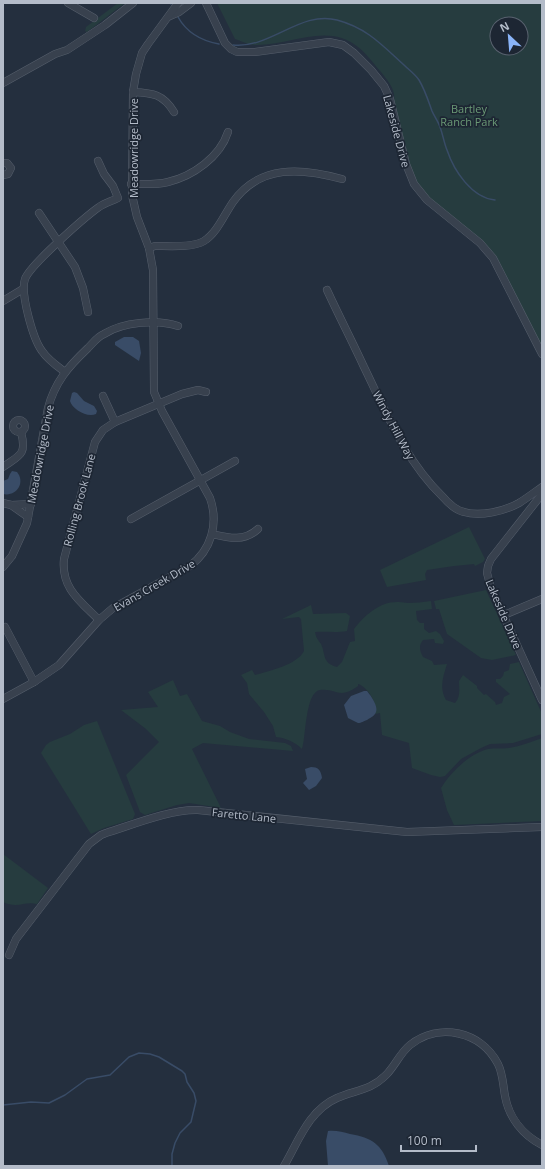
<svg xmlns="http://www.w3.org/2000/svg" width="545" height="1169" viewBox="0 0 545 1169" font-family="'Open Sans',sans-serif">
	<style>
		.green { fill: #263c3f; fill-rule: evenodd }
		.water { fill: #394c67 }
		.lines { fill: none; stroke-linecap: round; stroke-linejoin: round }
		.stream { stroke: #394c67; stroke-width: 1.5 }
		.minor-casing { stroke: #565f6c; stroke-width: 8 }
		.minor { stroke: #38414e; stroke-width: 7 }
		.labels { text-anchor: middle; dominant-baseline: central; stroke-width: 3.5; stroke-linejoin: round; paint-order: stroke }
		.park-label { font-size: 11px; fill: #6b9a76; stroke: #1d2633 }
		.street-label { font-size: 11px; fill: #b4bcc9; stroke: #1d2633 }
	</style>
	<rect width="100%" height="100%" fill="#242f3e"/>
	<!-- green -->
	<g class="green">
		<polygon points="118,3 125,3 87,32 85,31 86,27"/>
		<path d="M 217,3 L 542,3 L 542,352 L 493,254 L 433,204 L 413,180 L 393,104 C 398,92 388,81 381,72 C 374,64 367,54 358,47 C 327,22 290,46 255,45 C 249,45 241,41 235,39 ZM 497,24 L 521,24 L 521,48 L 497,48 Z"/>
		<polygon points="469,527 485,559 483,562 475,566 474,564 454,566 427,570 425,574 426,580 387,587 380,570"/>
		<polygon points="486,590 516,655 492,660 481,658 447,634 439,609 436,609 434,601"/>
		<path d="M 431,601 L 432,609 L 416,611 L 417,620 L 420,623 L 424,623 L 424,629 L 429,633 L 436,631 L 440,634 L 444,641 L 443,644 L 435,643 L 434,639 L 423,640 C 418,646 420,651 423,657 L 432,661 L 434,665 L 447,664 C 443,677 439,688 446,700 L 455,703 C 461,696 459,689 459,681 L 463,675 L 477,686 L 477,688 L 484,695 L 486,694 L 495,702 L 496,705 L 502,703 L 504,697 L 510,694 L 496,682 L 496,679 L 500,679 L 503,676 L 504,672 L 509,670 L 510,664 L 519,662 L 542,714 L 542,734 L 513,743 L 490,744 L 481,748 L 461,759 L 445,776 L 440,777 L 431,775 L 412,768 L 409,743 L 382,735 L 380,713 L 375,714 C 378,704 368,687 358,684 L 358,686 C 339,700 337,688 320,690 C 305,692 306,738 302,749 C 295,742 286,738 276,737 L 273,726 L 264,712 L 249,694 L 247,683 L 241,675 L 252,670 L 255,675 C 269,671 297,665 304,651 L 301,619 L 299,617 L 282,619 L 311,605 L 313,614 L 346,613 L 350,616 L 347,631 C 336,633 326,631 315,632 C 316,638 318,640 321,644 C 326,655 322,663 337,667 L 342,662 L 350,642 L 355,641 L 354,629 C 365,615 380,601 399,602 C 402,602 405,603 408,603 C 416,603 423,602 431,601 Z"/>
		<polygon points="173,680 180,696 187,694 202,721 220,726 230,732 249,739 285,743 291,746 293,751 203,743 192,749 221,808 189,803 177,805 145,815 140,812 126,775 159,742 146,729 121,710 158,707 148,692"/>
		<polygon points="97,721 135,814 133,819 104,828 91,834 41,753 46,745 50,742 70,734 84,725"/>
		<path d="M 542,738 L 542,821 L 454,825 L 447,810 L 441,788 C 451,772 469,754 488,749 C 495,748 502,749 509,748 C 521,746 531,742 542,738 Z"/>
		<path d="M 3,854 L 48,888 L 37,904 C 24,901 18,909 3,902 Z"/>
	</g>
	<!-- water -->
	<g class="water">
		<polygon points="124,337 133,337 139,341 141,353 139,361 115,345 115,342"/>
		<path d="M 74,392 L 77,393 L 84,401 L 94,406 L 97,411 L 96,414 C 87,418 72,409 70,401 L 72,393 Z"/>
		<path d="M 12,471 L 17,472 C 26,483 16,497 3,494 L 3,481 L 8,479 L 10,474 Z"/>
		<path d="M 364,691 L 367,691 C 371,696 380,708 375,714 C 373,717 369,718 367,720 C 363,721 362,723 358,723 L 348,718 L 344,705 L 351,696 Z"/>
		<path d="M 311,767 C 318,767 321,770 322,778 L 316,786 L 309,790 L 303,783 L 307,779 L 305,769 Z"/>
		<path d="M 328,1131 C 335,1130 343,1132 350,1134 C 372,1138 382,1144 389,1166 L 328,1166 L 326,1141 Z"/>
	</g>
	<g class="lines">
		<!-- stream -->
		<g class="stream">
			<polyline points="171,3 171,4"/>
			<path d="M 178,17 C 187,33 202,41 219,44"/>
			<path d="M 233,45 C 270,49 301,10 337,20 C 367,28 382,45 404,65 C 409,70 415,74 419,80 C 425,90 428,100 432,111 C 434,116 438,121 440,127 C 443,135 444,143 447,150 C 454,171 472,198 495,200"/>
			<polyline points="3,1105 31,1102 49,1103 65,1095 87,1079 110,1075 129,1057 139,1053 150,1054 159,1057 182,1071 185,1074 187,1082 194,1093 196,1101 191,1122 180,1133 175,1143 172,1154 172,1166"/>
		</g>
		<!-- minor casing -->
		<g class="minor-casing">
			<g id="minor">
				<polyline points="68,3 94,18"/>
				<polyline points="206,3 225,43 231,49 237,52 255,52 329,42 343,45 354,53 371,70 384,86 390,99 406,164 414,184 427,200 480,243 493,258 542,354"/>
				<polyline points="170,16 179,12 191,3"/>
				<polyline points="3,83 55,54 67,50 105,25 133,3"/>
				<path d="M 133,92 C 153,93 163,94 174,112"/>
				<polyline points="3,163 7,163 11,168 8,174 3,175"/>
				<path d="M 131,184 C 144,184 156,185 168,182 C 193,176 220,157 228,132"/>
				<polyline points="39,213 75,267 83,288 88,312"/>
				<path d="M 149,248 L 155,246 C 168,246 193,248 204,241 C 217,233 224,215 233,202 C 260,164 302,168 342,179"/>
				<path d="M 327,290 C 339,316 352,341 364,367 C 386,412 405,460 442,496 C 448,503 455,510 464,512 C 480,517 505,511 519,503 C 527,498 535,492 542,487"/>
				<polyline points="3,301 23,289"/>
				<path d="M 65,372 C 57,366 48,360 42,351 C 33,339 20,293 25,279 C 30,265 85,217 99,207 C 105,203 112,201 118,198 L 113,186 L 104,174 L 98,161"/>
				<polyline points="103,396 115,422"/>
				<circle cx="19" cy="426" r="6"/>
				<path d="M 3,467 C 20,455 27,455 21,432"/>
				<polyline points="542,494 491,559 488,566 487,573 491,588 542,700"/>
				<polyline points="3,503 11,505 31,504"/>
				<polyline points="11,505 28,517"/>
				<polyline points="131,519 235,461"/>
				<path d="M 212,534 C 229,538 244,542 258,529"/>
				<path d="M 3,567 L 12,556 L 27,523 L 48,408 C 55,382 68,367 88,348 C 93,343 97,337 104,334 C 123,322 157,319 178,326"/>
				<polyline points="504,615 542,599"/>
				<path d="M 99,620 C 80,601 61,588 64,559 L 95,442 L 103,430 L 115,422 L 182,394 L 198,390 L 206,392"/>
				<polyline points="5,627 34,682"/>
				<path d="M 3,699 L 34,682 L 59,665 L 99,620 L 113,608 L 190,566 C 211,550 219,524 210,498 L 162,411 L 154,392 L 153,270 L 149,248 L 137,217 L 132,195 L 133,92 L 136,74 L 142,53 L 148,44 L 178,3"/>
				<path d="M 9,955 L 16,939 L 89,844 L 101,835 L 106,833 C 132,825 171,809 198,810 L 407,832 L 542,827"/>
				<path d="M 284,1166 C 298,1142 309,1110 337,1098 C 355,1090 370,1091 386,1075 C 395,1066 400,1053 410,1045 C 439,1022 481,1031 498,1064 C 503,1074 503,1085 505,1096 C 509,1118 523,1135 542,1145"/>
			</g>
		</g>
		<!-- minor -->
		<use href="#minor" class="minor"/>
	</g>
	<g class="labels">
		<!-- park labels -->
		<g class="park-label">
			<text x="469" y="108">Bartley<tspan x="469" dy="13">Ranch Park</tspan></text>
		</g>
		<!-- street labels -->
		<g class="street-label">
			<text transform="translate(397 131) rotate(75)">Lakeside Drive</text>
			<text transform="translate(133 148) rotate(-90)">Meadowridge Drive</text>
			<text transform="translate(394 425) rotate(62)">Windy Hill Way</text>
			<text transform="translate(40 454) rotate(-79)">Meadowridge Drive</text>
			<text transform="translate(79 500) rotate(-75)">Rolling Brook Lane</text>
			<text transform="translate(154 585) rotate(-30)">Evans Creek Drive</text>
			<text transform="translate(504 614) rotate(67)">Lakeside Drive</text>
			<text transform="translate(244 815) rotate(6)">Faretto Lane</text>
		</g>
	</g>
	<!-- border -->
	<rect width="545" height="1169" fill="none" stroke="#b4bcc9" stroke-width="8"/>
	<!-- north arrow -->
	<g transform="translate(509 36) rotate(334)"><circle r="19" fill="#1d2633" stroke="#59626f"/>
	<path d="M0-3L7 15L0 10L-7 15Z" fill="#8ab4f8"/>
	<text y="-6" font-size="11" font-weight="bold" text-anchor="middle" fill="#b4bcc9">N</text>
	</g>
	<!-- scale -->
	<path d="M401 1145v6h75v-6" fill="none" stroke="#b4bcc9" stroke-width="2"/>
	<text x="407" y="1145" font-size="12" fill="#b4bcc9" stroke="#1d2633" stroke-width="3" paint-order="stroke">100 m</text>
</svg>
